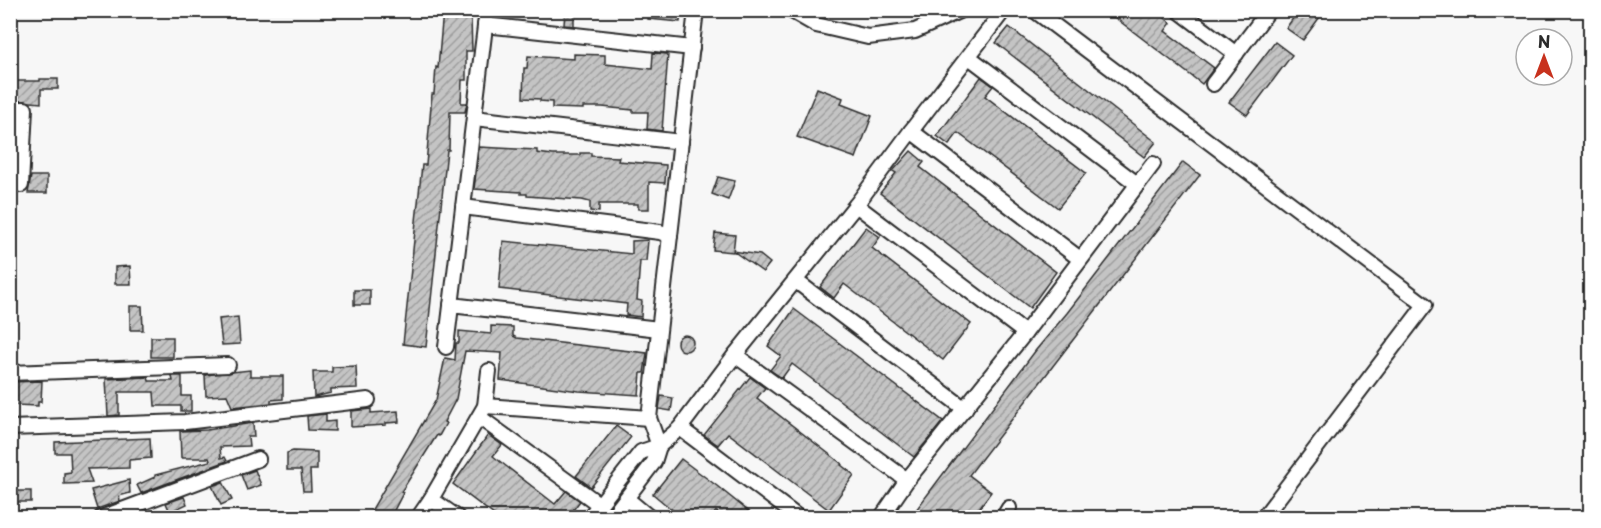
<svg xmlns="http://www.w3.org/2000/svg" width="1601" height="528" viewBox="0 0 1601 528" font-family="'Playpen Sans',sans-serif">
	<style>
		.building { fill: url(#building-hatch); stroke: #2b2b2b; stroke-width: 1.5 }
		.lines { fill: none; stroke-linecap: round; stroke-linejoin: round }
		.minor-casing { stroke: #2b2b2b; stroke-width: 18 }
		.minor { stroke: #fff; stroke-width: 14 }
	</style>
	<defs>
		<pattern id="building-hatch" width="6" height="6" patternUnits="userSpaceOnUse" patternTransform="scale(1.5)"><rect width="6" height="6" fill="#c4c4c4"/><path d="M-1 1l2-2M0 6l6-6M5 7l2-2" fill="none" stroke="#9f9f9f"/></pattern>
	</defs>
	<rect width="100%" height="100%" fill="#f7f7f7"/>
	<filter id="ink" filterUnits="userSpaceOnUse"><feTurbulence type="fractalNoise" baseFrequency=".0167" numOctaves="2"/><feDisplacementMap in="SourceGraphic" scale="12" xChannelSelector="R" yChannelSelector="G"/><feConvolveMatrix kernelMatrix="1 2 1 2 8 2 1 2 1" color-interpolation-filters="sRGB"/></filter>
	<g filter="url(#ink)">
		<!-- building -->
		<g class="building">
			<polygon points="565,10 574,10 574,26 564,25"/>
			<polygon points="649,10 681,10 680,22 648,19"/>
			<polygon points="1105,10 1155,10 1171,23 1165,31 1214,68 1202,84"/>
			<polygon points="1299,10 1325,10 1303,40 1286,28"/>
			<polygon points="443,11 464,12 463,18 471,19 472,51 466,51 466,80 462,80 461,103 467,103 465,112 450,112 449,150 447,150 426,347 403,344 422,165 426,165 432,94 434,94 436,67 438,68"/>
			<polygon points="1009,27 1156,142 1144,157 996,43"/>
			<polygon points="1275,42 1292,55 1247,115 1229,102"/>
			<polygon points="653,53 668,54 662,131 647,129 648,112 633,112 633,110 602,107 583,107 583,109 552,108 552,102 540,101 540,99 523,98 524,68 527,68 528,56 574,59 574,54 605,55 605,64 652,69"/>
			<polygon points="981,77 993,86 985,96 1086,173 1058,208 958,133 949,145 937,136"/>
			<polygon points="40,79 58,79 58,89 41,89 41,103 10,100 10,81 40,81"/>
			<polygon points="817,88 843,98 841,104 872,116 856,158 797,137"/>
			<polygon points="479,147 537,150 537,153 553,155 580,155 580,153 591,153 591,156 619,157 618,161 666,165 665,183 649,182 649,209 638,209 638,204 599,204 599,212 590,211 590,202 582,200 527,196 527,194 521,194 521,192 474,189"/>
			<polygon points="911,151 924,162 920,167 1056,272 1030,308 880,193 896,173 893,171"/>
			<polygon points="1183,162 1200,175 969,475 991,492 972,518 910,518 1036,350 1067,313"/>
			<polygon points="31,176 47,176 47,193 28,193"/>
			<polygon points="718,177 735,181 728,200 712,194"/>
			<polygon points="866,227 880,237 872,248 971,324 943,360 844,284 834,298 820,287"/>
			<polygon points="715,233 735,235 733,252 713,250"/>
			<polygon points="648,240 646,261 640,261 637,300 642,301 641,317 626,315 627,304 499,289 503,241 632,254 632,241"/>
			<polygon points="733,251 760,255 770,263 763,272"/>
			<polygon points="130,266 131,284 115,284 115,267"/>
			<rect x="354" y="290" width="16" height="15"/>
			<polygon points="130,306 142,306 143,330 130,330"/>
			<polygon points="794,309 943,421 914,457 792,364 782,378 770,370 781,356 768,346"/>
			<polygon points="238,317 240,344 222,345 219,319"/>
			<polygon points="491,326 513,327 513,336 517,338 647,353 644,373 641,373 639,395 579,391 500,380 502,353 465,351 456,399 444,422 446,423 439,436 437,435 401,492 403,493 390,518 367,518 436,400 445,358 455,360 456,343 459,343 459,331 491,334"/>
			<circle cx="685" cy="343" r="8"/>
			<rect x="151" y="337" width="22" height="20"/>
			<polygon points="356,366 357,388 331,389 331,393 314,397 313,372 332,372 332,367"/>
			<polygon points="250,370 250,376 283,376 283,399 271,400 271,403 232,407 227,395 206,396 205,375"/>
			<polygon points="172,376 182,376 182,396 191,396 191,411 181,411 181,406 155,406 154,392 119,392 119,415 108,416 106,379 148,377 149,381 173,381"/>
			<polygon points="750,377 765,388 757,398 842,464 841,465 854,475 829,510 728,433 718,445 704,435"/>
			<polygon points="42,381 41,402 38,402 38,406 15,405 15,390 11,390 11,382"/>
			<polygon points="661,396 673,398 671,411 659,409"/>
			<polygon points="371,409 371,413 398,411 399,422 386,423 386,425 351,427 351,411"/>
			<polygon points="326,414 326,422 335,421 335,431 308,430 307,416"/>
			<polygon points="253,423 254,437 248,437 249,446 220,447 221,458 225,457 227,461 141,493 137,485 155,477 155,475 210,461 209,458 181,458 180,431 207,430"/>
			<polygon points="616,426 631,437 591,487 576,476"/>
			<polygon points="488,435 502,445 493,456 555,504 566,491 580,501 567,518 498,518 453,484"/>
			<polygon points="150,438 151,458 129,460 129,468 87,469 92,483 64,484 64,473 71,472 70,453 55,453 55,442"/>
			<polygon points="293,451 317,452 317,470 310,470 311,491 303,491 301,470 287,470 287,453"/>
			<polygon points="681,459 717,486 757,518 725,518 716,511 711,518 683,518 665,504 653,494"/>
			<polygon points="255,470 261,485 247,490 241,475"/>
			<polygon points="129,480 130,493 119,496 120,501 97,509 91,490"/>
			<polygon points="223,482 232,500 221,505 212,486"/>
			<rect x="16" y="491" width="15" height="11"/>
			<polygon points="184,497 187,504 170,512 166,503"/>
		</g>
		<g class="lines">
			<!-- minor casing -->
			<g class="minor-casing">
				<g id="minor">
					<polyline points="790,10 816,25 868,37 915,31 961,10"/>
					<polyline points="1034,10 1425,305 1263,518"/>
					<polyline points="1178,10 1236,54"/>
					<polyline points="485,25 692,48"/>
					<polyline points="969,57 1137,184"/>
					<polyline points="1213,84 1269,10"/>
					<polyline points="10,109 25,109 21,185"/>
					<polyline points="474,118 681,142"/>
					<polyline points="911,131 1080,259"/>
					<polyline points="856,205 1025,333"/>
					<polyline points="463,207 660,232 670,236"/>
					<polyline points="796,281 965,409"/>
					<polyline points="451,305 659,329"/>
					<polyline points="446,347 487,10"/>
					<polyline points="735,355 907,480"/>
					<polyline points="10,373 228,365"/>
					<polyline points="485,406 649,418"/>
					<polyline points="479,417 600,505"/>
					<polyline points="10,428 185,422 368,400"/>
					<polyline points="680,428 799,518"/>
					<polyline points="431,499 458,518"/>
					<polyline points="627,499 650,518"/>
					<polyline points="101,518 258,459"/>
					<polyline points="418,518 431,499 485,406 489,371"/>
					<polyline points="589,518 641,452 659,446 680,428 735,355 856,205 911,131 1004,10"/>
					<polyline points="611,518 654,462 659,446 649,418 696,10"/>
					<polyline points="881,518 907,480 1025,333 1153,164"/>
					<polyline points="1003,518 1009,508"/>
				</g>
			</g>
			<!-- minor -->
			<use href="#minor" class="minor"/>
		</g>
	</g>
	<!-- margin -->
	<rect width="1601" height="528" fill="none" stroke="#fff" stroke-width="36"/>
	<rect x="18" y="18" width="1565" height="492" fill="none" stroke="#2b2b2b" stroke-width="2" filter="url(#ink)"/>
	<!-- north arrow -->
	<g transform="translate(1544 57)"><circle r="28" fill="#ffffff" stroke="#aaaaaa" stroke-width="1.5"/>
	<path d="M0-4.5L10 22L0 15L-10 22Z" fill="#c8321e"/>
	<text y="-9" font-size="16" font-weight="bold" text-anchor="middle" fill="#2b2b2b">N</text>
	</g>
</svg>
